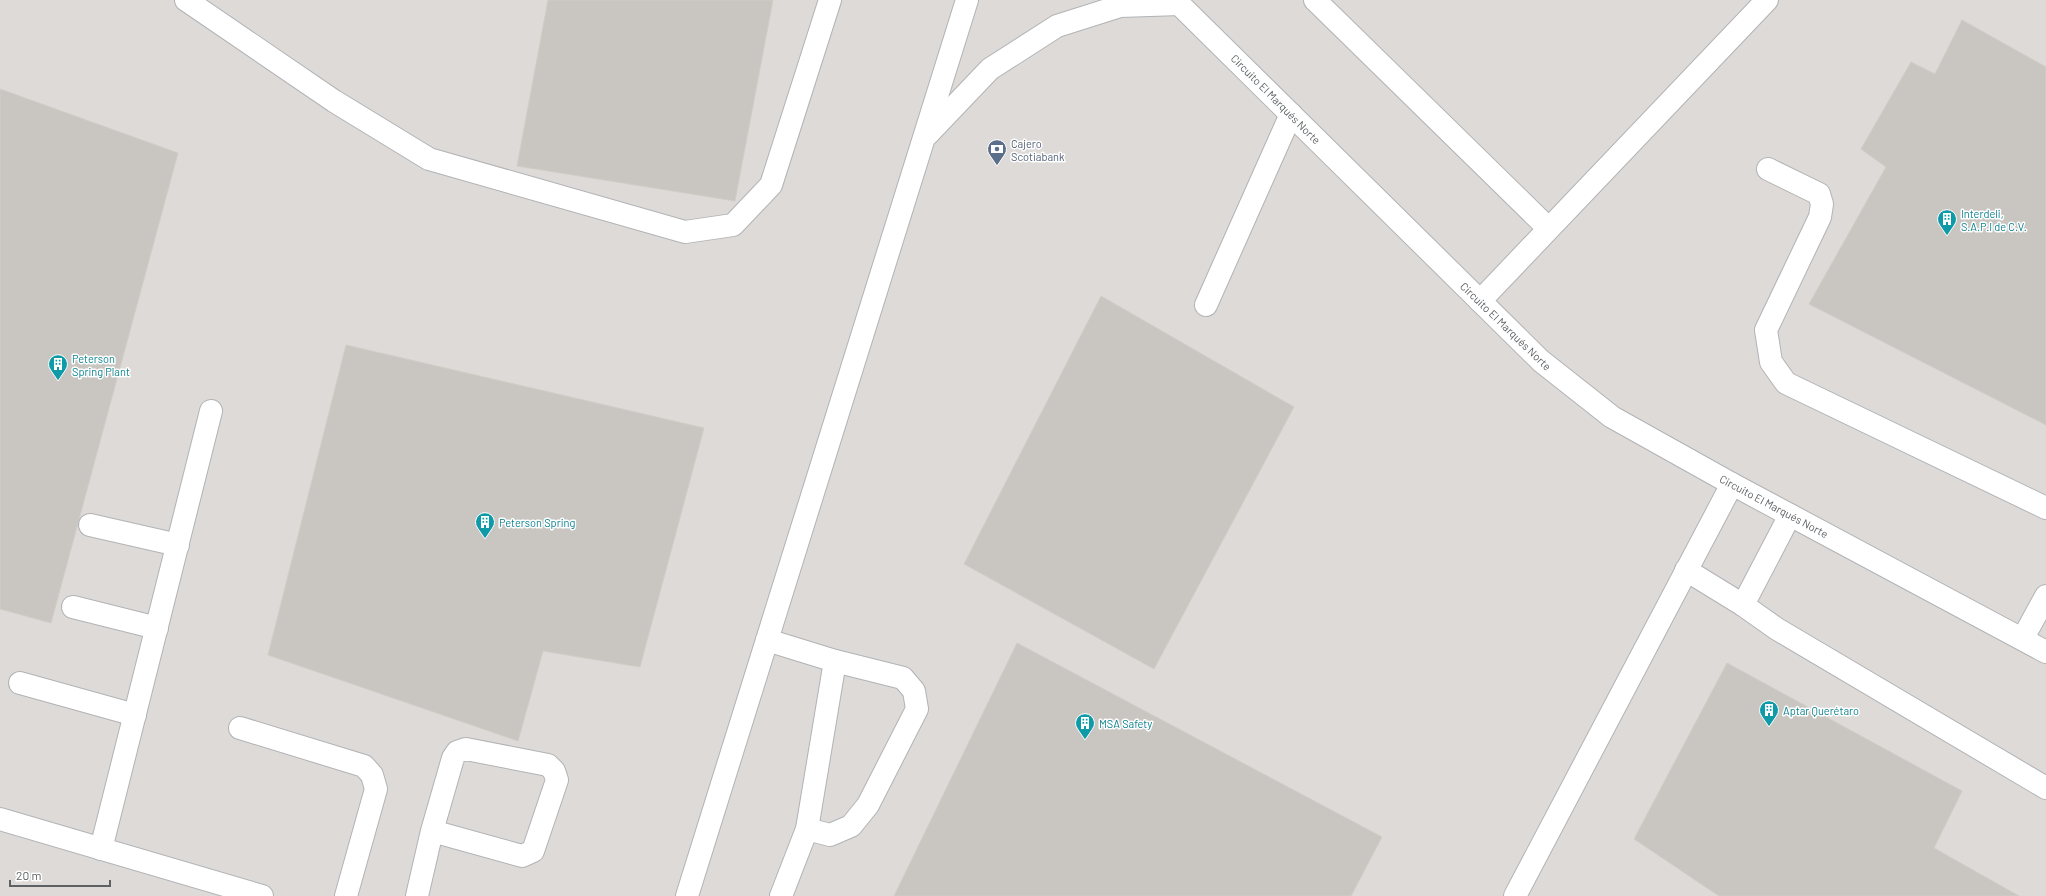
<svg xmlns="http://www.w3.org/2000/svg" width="2046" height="896" viewBox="0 0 2046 896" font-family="Barlow,sans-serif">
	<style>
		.industrial { fill: #dddad8 }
		.building { fill: #c9c6c2; stroke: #d1ccc5 }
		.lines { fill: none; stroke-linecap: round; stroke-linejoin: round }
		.minor-casing { stroke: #b1b3b6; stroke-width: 24 }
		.minor { stroke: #fff; stroke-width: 22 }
		.labels { text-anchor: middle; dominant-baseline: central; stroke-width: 3; stroke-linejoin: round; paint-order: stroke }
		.street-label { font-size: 11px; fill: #5d6164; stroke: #fff }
		.service-label { font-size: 11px; fill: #4e5e75; stroke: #fff; text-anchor: start }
		.culture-label { font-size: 11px; fill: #0d838f; stroke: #fff; text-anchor: start }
	</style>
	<rect width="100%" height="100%" fill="#eeebe6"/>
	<!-- industrial -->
	<rect class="industrial" x="0" y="0" width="2046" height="896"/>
	<!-- building -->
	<g class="building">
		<polygon points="548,0 773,0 735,201 517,166"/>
		<polygon points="1962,20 2046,67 2046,425 1809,304 1886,167 1861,149 1911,62 1935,74"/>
		<polygon points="0,89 178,153 51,623 0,609"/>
		<polygon points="1101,296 1294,407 1154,669 964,564"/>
		<polygon points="346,345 704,428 640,667 543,651 518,741 268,655"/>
		<polygon points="1017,643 1382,837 1351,896 894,896"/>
		<polygon points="1727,663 1962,791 1934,848 2019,896 1719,896 1634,839"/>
	</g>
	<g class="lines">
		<!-- minor casing -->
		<g class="minor-casing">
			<g id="minor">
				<polyline points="186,0 334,101 429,159 685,232 733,225 771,185 830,0"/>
				<polyline points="1175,0 1541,361 1612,417 1732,484 2046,652"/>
				<polyline points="1315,0 1548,228"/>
				<polyline points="928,134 990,69 1057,26 1120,6 1180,4"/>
				<polyline points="1768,169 1819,194 1822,204 1820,217 1766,330 1771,362 1786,383 2046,508"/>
				<polyline points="1480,301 1767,0"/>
				<polyline points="1206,305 1291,114"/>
				<polyline points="1790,515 1743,605 1777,629 2046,788"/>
				<polyline points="90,525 178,545"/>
				<polyline points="1686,570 1743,605"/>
				<polyline points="73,607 157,628"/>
				<polyline points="2023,638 2046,596"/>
				<polyline points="767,640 835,661 807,829 781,896"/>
				<polyline points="20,683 135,715"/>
				<polyline points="240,728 364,766 372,775 376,789 346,896"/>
				<polyline points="0,819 262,896"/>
				<polyline points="807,829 830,835 851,826 868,805 917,709 914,691 903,678 835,661"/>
				<polyline points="101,849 211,411"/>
				<polyline points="417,896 432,831 522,856 533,851 557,780 554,771 548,765 466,749 457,752 453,758 432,831"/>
				<polyline points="687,896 967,0"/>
				<polyline points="1515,896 1732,484"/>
			</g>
		</g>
		<!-- minor -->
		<use href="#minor" class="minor"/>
	</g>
	<!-- icons -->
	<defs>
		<g id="bank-pin" transform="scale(1)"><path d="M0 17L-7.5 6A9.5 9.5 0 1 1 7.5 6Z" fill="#5c6f8a" stroke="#fff"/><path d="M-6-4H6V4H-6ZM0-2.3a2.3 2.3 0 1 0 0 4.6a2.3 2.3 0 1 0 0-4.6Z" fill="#fff"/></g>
		<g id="building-pin" transform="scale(1)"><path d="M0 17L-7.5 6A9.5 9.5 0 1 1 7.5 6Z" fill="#0f9aa8" stroke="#fff"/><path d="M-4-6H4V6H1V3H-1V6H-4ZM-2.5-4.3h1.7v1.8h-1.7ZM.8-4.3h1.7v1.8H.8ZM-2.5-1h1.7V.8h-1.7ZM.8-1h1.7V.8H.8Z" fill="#fff"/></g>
	</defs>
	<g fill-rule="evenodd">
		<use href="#bank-pin" x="997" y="149"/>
		<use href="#building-pin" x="1947" y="219"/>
		<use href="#building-pin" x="58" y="364"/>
		<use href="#building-pin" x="485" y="522"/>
		<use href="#building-pin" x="1769" y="710"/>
		<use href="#building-pin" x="1085" y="723"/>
	</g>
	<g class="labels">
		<!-- street labels -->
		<g class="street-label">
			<text transform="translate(1276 99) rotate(45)">Circuito El Marqués Norte</text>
			<text transform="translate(1506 326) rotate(44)">Circuito El Marqués Norte</text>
			<text transform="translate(1774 506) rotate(28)">Circuito El Marqués Norte</text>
		</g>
		<!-- service labels -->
		<g class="service-label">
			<text x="1011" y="143">Cajero<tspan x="1011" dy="13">Scotiabank</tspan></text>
		</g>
		<!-- culture labels -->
		<g class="culture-label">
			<text x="1961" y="213">Interdeli,<tspan x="1961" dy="13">S.A.P.I de C.V.</tspan></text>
			<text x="72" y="358">Peterson<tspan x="72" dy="13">Spring Plant</tspan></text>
			<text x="499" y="522">Peterson Spring</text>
			<text x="1783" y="710">Aptar Querétaro</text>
			<text x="1099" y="723">MSA Safety</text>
		</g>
	</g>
	<!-- scale -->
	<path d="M10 880v6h100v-6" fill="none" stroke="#5d6164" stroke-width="2"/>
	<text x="16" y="880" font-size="12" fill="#5d6164" stroke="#ffffff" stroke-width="3" paint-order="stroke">20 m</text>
</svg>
